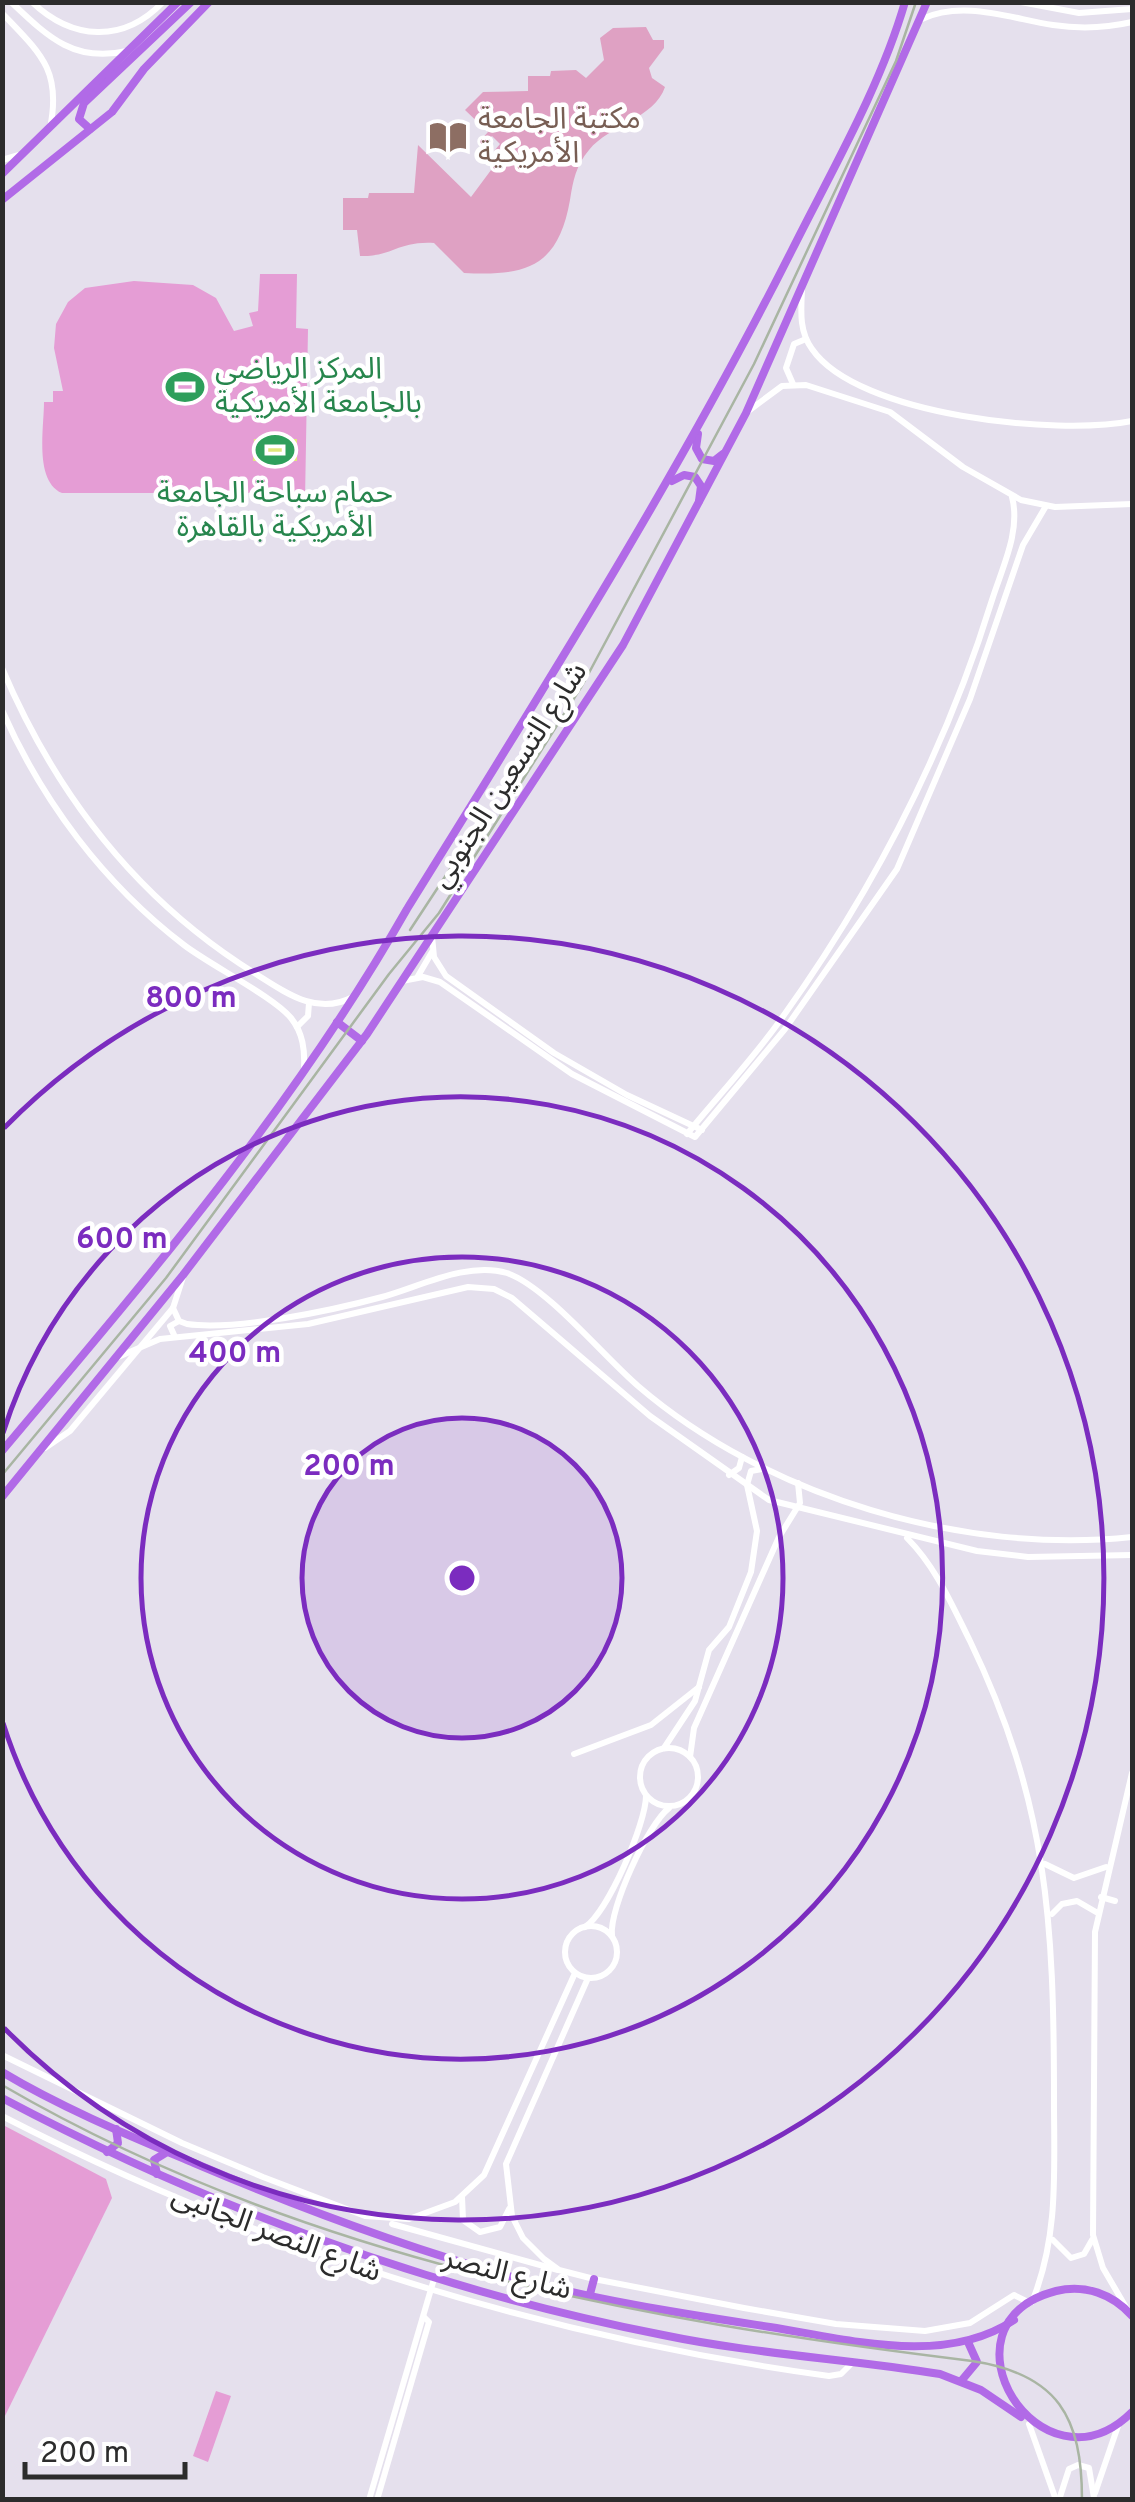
<svg xmlns="http://www.w3.org/2000/svg" width="1135" height="2502" viewBox="0 0 1135 2502" font-family="Overpass,'Noto Sans Arabic',sans-serif">
	<style>
		.green { fill: #dfa1c3 }
		.pitch { fill: #e59dd5 }
		.water { fill: #e0e77b }
		.lines { fill: none; stroke-linecap: round; stroke-linejoin: round }
		.tertiary { stroke: #fff; stroke-width: 6 }
		.secondary { stroke: #fff; stroke-width: 6 }
		.primary { stroke: #b16ae7; stroke-width: 8 }
		.rail { stroke: #a9b5a3; stroke-width: 2.5 }
		.ring { fill: none; stroke: #7b2cbf; stroke-width: 5 }
		.labels { text-anchor: middle; dominant-baseline: central; stroke-width: 9; stroke-linejoin: round; paint-order: stroke }
		.education-label { font-size: 30px; fill: #785e54; stroke: #fff; text-anchor: start }
		.leisure-label { font-size: 30px; fill: #27864d; stroke: #fff; text-anchor: start }
		.street-label { font-size: 30px; fill: #2c2c2c; stroke: #fff }
		.centre { fill: #7b2cbf; stroke: #fff; stroke-width: 5 }
		.ring-label { font-size: 30px; text-anchor: middle; font-weight: bold; fill: #7b2cbf; stroke: #fff; stroke-width: 9; stroke-linejoin: round; paint-order: stroke }
	</style>
	<rect width="100%" height="100%" fill="#e5e0ed"/>
	<!-- green -->
	<path class="green" d="M 646,27 L 653,40 L 664,40 L 664,48 L 649,68 L 652,78 L 665,87 C 654,119 610,124 589,150 C 576,165 573,181 570,200 C 558,269 524,276 464,273 L 434,243 C 397,241 393,257 360,256 L 357,230 L 343,230 L 343,198 L 368,198 L 369,193 L 414,193 L 418,145 L 471,197 L 494,166 L 501,172 L 507,166 L 494,151 L 500,144 L 492,136 L 482,145 L 479,142 L 488,132 L 465,110 L 483,92 L 528,91 L 528,76 L 550,76 L 551,71 L 576,70 L 586,78 L 604,60 L 600,38 L 613,28 Z"/>
	<!-- pitch -->
	<g class="pitch">
		<path d="M 260,274 L 297,274 L 296,328 L 308,329 L 305,500 L 284,501 L 254,493 L 62,493 C 34,481 44,428 44,402 L 53,402 L 53,391 L 63,391 L 54,348 L 56,324 L 68,302 L 85,288 L 134,281 L 193,285 L 216,298 L 234,331 L 253,326 L 249,313 L 258,311 Z"/>
		<polygon points="3,2125 106,2179 112,2198 3,2420"/>
		<polygon points="216,2391 231,2396 208,2462 193,2456"/>
	</g>
	<!-- water -->
	<polygon class="water" points="254,439 297,439 297,461 253,461"/>
	<g class="lines">
		<!-- tertiary -->
		<g class="tertiary">
			<path d="M 32,2 C 72,40 123,44 163,2"/>
			<polyline points="1021,2 1079,13 1132,9"/>
			<path d="M 922,19 C 963,0 1009,18 1053,25 C 1080,29 1106,28 1132,22"/>
			<polyline points="2,160 19,155"/>
			<path d="M 802,290 C 801,311 799,331 812,349 C 858,416 1058,436 1132,421"/>
			<polyline points="793,384 786,368 794,344 806,339"/>
			<polyline points="747,412 782,386 806,385 890,412 963,467 1021,500 1055,507 1132,504"/>
			<polyline points="432,936 434,957 446,976 554,1053 627,1095 702,1130"/>
			<polyline points="418,976 432,952"/>
			<polyline points="402,981 423,977 440,982 572,1074 695,1137 785,1029 897,869 970,699 1023,545 1046,506"/>
			<path d="M 687,1134 C 718,1096 751,1061 779,1022 C 872,893 945,752 992,600 C 1002,568 1021,531 1012,497"/>
			<path d="M 173,1308 L 179,1321 L 187,1324 C 236,1331 334,1310 382,1297 C 419,1287 467,1261 507,1273 C 547,1287 604,1357 638,1386 C 767,1497 964,1555 1132,1537"/>
			<polyline points="175,1337 170,1326 179,1321"/>
			<polyline points="118,1357 160,1339 308,1324 468,1287 494,1289 512,1298 650,1416 769,1500 977,1551 1028,1557 1132,1555"/>
			<polyline points="45,1448 70,1431 173,1308 183,1277"/>
			<polyline points="729,1475 739,1468 742,1457"/>
			<path d="M 907,1538 C 936,1567 952,1605 970,1641 C 1048,1803 1054,1924 1054,2100 C 1054,2170 1059,2236 1032,2302"/>
			<circle cx="669" cy="1777" r="29"/>
			<polyline points="664,1748 695,1701 709,1650 729,1627 751,1572 757,1531 747,1485 751,1471 762,1469"/>
			<polyline points="574,1754 651,1725 699,1687"/>
			<polyline points="690,1757 694,1728 779,1537 800,1503 798,1483"/>
			<polyline points="1045,1864 1074,1878 1106,1867"/>
			<polyline points="1101,1897 1115,1901"/>
			<polyline points="1052,1914 1062,1904 1077,1901 1096,1912"/>
			<circle cx="591" cy="1952" r="26"/>
			<path d="M 585,1927 C 608,1912 646,1823 646,1796"/>
			<path d="M 612,1935 C 609,1909 648,1824 669,1808"/>
			<polyline points="588,1978 506,2164 512,2216 523,2238 544,2259 559,2270 594,2279 744,2308 836,2324 925,2331 970,2323 1014,2295 1030,2303"/>
			<polyline points="2,2055 182,2143 263,2177 365,2216 409,2219 455,2202 484,2175 575,1973"/>
			<path d="M 2,2116 C 263,2250 538,2336 829,2376 L 841,2374 L 851,2364"/>
			<polyline points="462,2197 463,2220 480,2232 500,2227 509,2209"/>
			<polyline points="392,2224 558,2270"/>
			<polyline points="1053,2240 1071,2258 1084,2254 1092,2240"/>
			<polyline points="1127,2309 1103,2268 1093,2235 1095,1932 1132,1773"/>
			<polyline points="369,2500 434,2279"/>
			<polyline points="377,2500 429,2322 424,2317"/>
		</g>
		<!-- secondary -->
		<g class="secondary">
			<path d="M 11,2 C 48,37 74,63 127,51"/>
			<path d="M 2,13 C 40,53 62,70 50,128"/>
			<path d="M 2,668 C 56,795 138,901 256,974 C 286,993 317,1016 353,997"/>
			<path d="M 2,710 C 42,801 104,884 184,945 C 210,965 274,997 291,1018 C 303,1033 305,1050 304,1069"/>
			<polyline points="297,1027 308,1016 309,1003"/>
			<polyline points="1029,2424 1056,2500"/>
			<polyline points="1095,2493 1118,2426"/>
			<polyline points="1059,2500 1069,2469 1078,2465 1089,2468 1094,2498"/>
		</g>
		<!-- primary -->
		<g class="primary">
			<polyline points="90,129 79,119 84,103 191,2"/>
			<polyline points="2,174 178,2"/>
			<polyline points="2,200 112,112 144,69 209,2"/>
			<polyline points="698,434 696,448 702,459 714,461 723,454"/>
			<polyline points="672,481 684,475 695,477 701,486 699,501"/>
			<polyline points="337,1022 362,1041"/>
			<path d="M 2,1451 C 148,1278 295,1106 407,909 C 541,693 677,478 792,250 C 832,170 880,88 905,2"/>
			<polyline points="2,1497 183,1275 367,1034 623,645 746,413 927,2"/>
			<path d="M 2,2072 C 62,2108 130,2136 194,2163 C 300,2208 406,2248 516,2278 C 598,2301 686,2314 770,2327 C 847,2339 944,2367 1014,2320"/>
			<path d="M 2,2098 C 212,2209 430,2289 663,2335 C 754,2354 848,2359 940,2374 L 981,2390 L 1021,2417"/>
			<polyline points="107,2152 118,2143 116,2129"/>
			<polyline points="157,2174 154,2160 167,2152"/>
			<polyline points="590,2294 594,2279"/>
			<path d="M 1132,2316 C 1113,2294 1085,2284 1056,2291 C 930,2324 1041,2502 1132,2412"/>
			<polyline points="962,2380 977,2362 968,2342"/>
		</g>
		<!-- rail -->
		<g class="rail">
			<polyline points="410,930 454,863"/>
			<polyline points="2,1475 166,1278 389,974 439,913 583,684 754,364 896,61 916,2"/>
			<path d="M 2,2085 C 299,2258 635,2320 972,2361 C 1058,2374 1082,2417 1082,2500"/>
		</g>
	</g>
	<!-- distance rings -->
	<circle cx="462" cy="1578" r="160" fill="#7b2cbf" fill-opacity=".12"/>
	<g class="ring">
		<circle cx="462" cy="1578" r="160"/>
		<circle cx="462" cy="1578" r="321"/>
		<path d="M3 1433A481 481 0 1 1 3 1723"/>
		<path d="M4 1128A642 642 0 1 1 4 2028"/>
	</g>
	<!-- icons -->
	<defs>
		<g id="library-bare" transform="scale(3)"><path d="M-6-4Q-3-5.5-.7-3.5V5Q-3 3-6 4ZM6-4Q3-5.5 .7-3.5V5Q3 3 6 4Z" fill="#8d6e63" stroke="#fff" stroke-width="2.5" paint-order="stroke"/></g>
		<g id="stadium-bare" transform="scale(3)"><path d="M0-5a6.5 5 0 1 0 0 10a6.5 5 0 1 0 0-10ZM-3.5-1.8h7v3.6h-7Z" fill="#2e9e5b" stroke="#fff" stroke-width="2.5" paint-order="stroke"/></g>
	</defs>
	<g fill-rule="evenodd">
		<use href="#library-bare" x="448" y="137"/>
		<use href="#stadium-bare" x="185" y="387"/>
		<use href="#stadium-bare" x="275" y="450"/>
	</g>
	<g class="labels">
		<!-- education labels -->
		<g class="education-label">
			<text x="478" y="120">مكتبة الجامعة<tspan x="478" dy="34">الأمريكية</tspan></text>
		</g>
		<!-- leisure labels -->
		<g class="leisure-label">
			<text x="215" y="370">المركز الرياضي<tspan x="215" dy="34">بالجامعة الأمريكية</tspan></text>
			<text x="275" y="494" text-anchor="middle">حمام سباحة الجامعة<tspan x="275" dy="34">الأمريكية بالقاهرة</tspan></text>
		</g>
		<!-- street labels -->
		<g class="street-label">
			<text transform="translate(510 776) rotate(-57)">شارع التسعين الجنوبي</text>
			<text transform="translate(276 2235) rotate(21)">شارع النصر الجانبى</text>
			<text transform="translate(507 2275) rotate(15)">شارع النصر</text>
		</g>
	</g>
	<circle cx="462" cy="1578" r="15" class="centre"/>
	<g class="ring-label">
		<text x="191" y="1007">800 m</text>
		<text x="122" y="1248">600 m</text>
		<text x="235" y="1362">400 m</text>
		<text x="349" y="1475">200 m</text>
	</g>
	<!-- border -->
	<rect width="1135" height="2502" fill="none" stroke="#2c2c2c" stroke-width="10"/>
	<!-- scale -->
	<path d="M25 2462v15h160v-15" fill="none" stroke="#2c2c2c" stroke-width="5"/>
	<text x="40" y="2462" font-size="30" fill="#2c2c2c" stroke="#ffffff" stroke-width="8" paint-order="stroke">200 m</text>
</svg>
